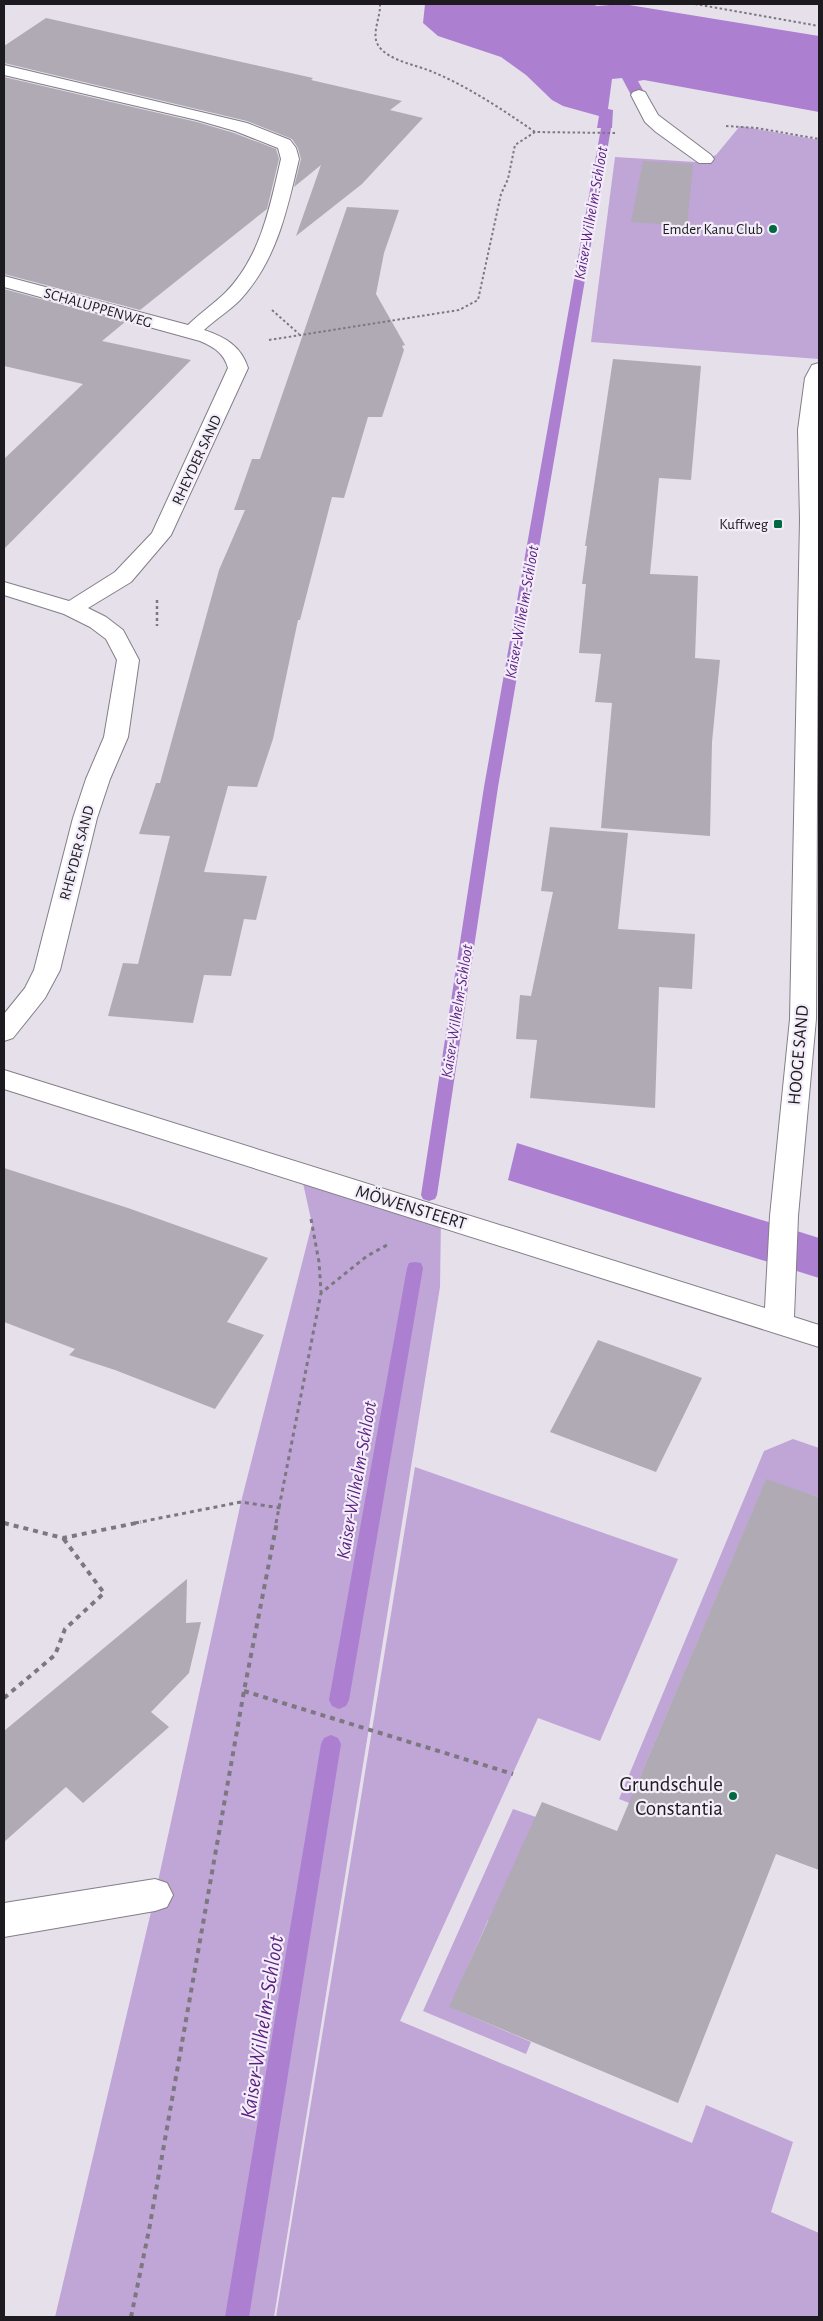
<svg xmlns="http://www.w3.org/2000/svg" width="823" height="2321" viewBox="0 0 823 2321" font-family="'Alegreya Sans',sans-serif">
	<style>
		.green { fill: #c0a5d7 }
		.water { fill: #ac7fd0 }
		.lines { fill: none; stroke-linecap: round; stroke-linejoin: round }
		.stream { fill: #ac7fd0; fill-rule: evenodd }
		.building { fill: #b0aab5 }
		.lane-casing { stroke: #837e88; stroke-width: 2 }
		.street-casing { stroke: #837e88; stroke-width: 2 }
		.path-far3 { stroke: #7c7880; stroke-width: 2; stroke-dasharray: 2.5 2.5; stroke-linecap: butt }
		.path-far2 { stroke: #7c7880; stroke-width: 2.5; stroke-dasharray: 3 3; stroke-linecap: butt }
		.path-far1 { stroke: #7c7880; stroke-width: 3; stroke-dasharray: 4 4; stroke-linecap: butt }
		.path { stroke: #7c7880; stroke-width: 4; stroke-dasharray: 5 5; stroke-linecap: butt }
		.lane { fill: #fff; fill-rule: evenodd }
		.street { fill: #fff; fill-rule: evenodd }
		.poi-dot { fill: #00693f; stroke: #f3edf9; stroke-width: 2 }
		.labels { text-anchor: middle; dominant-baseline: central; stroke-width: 4.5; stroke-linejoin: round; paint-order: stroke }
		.far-poi-label { font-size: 15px; fill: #1d1b1f; stroke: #f3edf9; text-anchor: end }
		.far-street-label { font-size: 15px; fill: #1d1b1f; stroke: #f3edf9 }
		.far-water-label { font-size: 16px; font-style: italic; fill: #5b1f80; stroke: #f3edf9 }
		.street-label { font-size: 18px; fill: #1d1b1f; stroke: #f3edf9 }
		.water-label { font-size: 19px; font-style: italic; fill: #5b1f80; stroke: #f3edf9 }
		.near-poi-label { font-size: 21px; fill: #1d1b1f; stroke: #f3edf9; text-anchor: end }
		.near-water-label { font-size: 22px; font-style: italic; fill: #5b1f80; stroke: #f3edf9 }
	</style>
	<rect width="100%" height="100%" fill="#e6e0eb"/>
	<!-- green -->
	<g class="green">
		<polygon points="740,126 819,140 819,359 591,342 615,157 695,162 716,155"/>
		<polygon points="301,1174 441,1218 440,1287 274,2317 55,2317 155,1895 241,1502 312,1224"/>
		<polygon points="793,1439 819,1448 819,1497 766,1480 637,1784 642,1808 619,1799 764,1451"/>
		<polygon points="415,1467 678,1559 600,1741 538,1718 400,2021 692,2143 706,2105 793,2142 771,2212 819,2233 819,2317 276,2317"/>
		<polygon points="513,1809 536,1817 494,1922 488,1920 450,2007 531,2042 526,2054 423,2011"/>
	</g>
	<!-- water -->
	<g class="water">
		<polygon points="425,4 592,4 597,6 623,4 819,36 819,112 644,80 638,81 644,92 631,95 622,78 612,79 608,109 613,110 612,128 597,128 599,116 563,106 552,100 526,75 501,57 438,36 423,23"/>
		<polygon points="517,1143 819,1238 819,1278 508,1180"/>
	</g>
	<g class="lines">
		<!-- stream -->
		<g class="stream">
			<polygon points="601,106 610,113 611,128 498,787 437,1195 435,1199 429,1201 423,1199 421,1195 484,787 601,128 600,114 596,109"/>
			<polygon points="415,1262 421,1263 423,1268 349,1700 346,1706 339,1709 332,1706 329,1700 407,1268 409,1263"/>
			<polygon points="331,1735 338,1738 341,1744 249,2317 225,2317 321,1744 324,1738"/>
		</g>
	</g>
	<!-- building -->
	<g class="building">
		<polygon points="46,18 313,78 311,80 402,101 390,110 423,118 362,184 296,236 321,165 294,187 301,159 298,148 292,139 247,121 4,63 4,46"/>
		<polygon points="4,77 197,122 234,133 276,149 279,159 267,209 140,310 4,274"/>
		<polygon points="643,161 693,164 687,226 631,222"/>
		<polygon points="347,207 399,210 384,253 376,294 405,345 402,346 404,350 382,417 368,417 344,498 332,497 300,620 298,620 273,739 257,787 228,786 204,872 267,876 256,920 244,919 231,976 204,975 193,1023 108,1016 123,963 138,964 170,836 139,834 156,783 160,783 219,570 245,510 234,510 252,459 260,459"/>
		<polygon points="4,289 125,322 102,341 191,360 4,549 4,459 83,384 4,366"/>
		<polygon points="613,359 701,366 691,480 659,478 650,574 698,576 695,658 720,660 712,742 710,836 601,828 612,703 595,702 601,654 579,653 586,584 582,584 587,546 585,546"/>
		<polygon points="550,827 628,833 618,929 695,934 692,989 659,987 655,1108 530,1098 537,1040 516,1039 520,995 531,996 553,892 541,891"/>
		<polygon points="4,1168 128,1208 268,1258 227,1322 264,1335 215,1409 115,1370 69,1355 75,1349 4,1322"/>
		<polygon points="598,1340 702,1378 656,1472 550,1432"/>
		<polygon points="766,1479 819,1497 819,1870 776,1854 678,2103 449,2007 542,1802 617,1831"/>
		<polygon points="187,1579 186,1623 201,1622 189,1673 151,1712 169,1727 83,1803 66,1787 4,1842 4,1731"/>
	</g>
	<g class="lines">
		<!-- lane casing -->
		<g class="lane-casing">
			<polygon id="lane" points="639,90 645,92 658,115 711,155 714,159 711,163 699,163 656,132 645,122 631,95 633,92"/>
		</g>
		<!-- street casing -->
		<g class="street-casing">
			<g id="street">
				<path d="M 4,65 L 247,123 L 290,140 L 296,148 L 299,159 C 287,210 277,260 240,300 C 229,311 216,319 204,330 C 225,337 241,346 248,368 L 171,535 L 131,582 L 88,608 L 106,617 L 123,630 L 139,660 L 128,737 L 110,779 L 97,818 L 60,970 L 45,998 L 13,1038 L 4,1041 L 4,1014 L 25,988 L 34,970 L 73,818 L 86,779 L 104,737 L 117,660 L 106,639 L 90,627 L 64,614 L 4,595 L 4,582 L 69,601 L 115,572 L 152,533 L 228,368 C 224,353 214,347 200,341 L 4,287 L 4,276 L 188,325 C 200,313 214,304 226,292 C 261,256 270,206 281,159 L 278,148 L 235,131 L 197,120 L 4,75 Z"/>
				<polygon points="819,363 816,1019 798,1216 794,1317 819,1325 819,1347 4,1089 4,1070 765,1308 770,1216 790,1019 800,520 798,430 805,378 812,365"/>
				<polygon points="155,1879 167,1883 173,1895 167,1907 155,1911 4,1937 4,1903"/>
			</g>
		</g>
		<!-- path-far3 -->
		<g class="path-far3">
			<path d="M 380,4 C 381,16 371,34 378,45 C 388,61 417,65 433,72 C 469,87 503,110 535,132"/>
			<polyline points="695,4 819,26"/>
			<polyline points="726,126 757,128 819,139"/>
			<polyline points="272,310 299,334"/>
			<polyline points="269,340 459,310 478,300 501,194 508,179 515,145 535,132 615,133"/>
		</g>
		<!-- path-far2 -->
		<polyline class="path-far2" points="157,600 157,626"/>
		<!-- path-far1 -->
		<g class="path-far1">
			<polyline points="311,1219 319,1262 321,1292"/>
			<polyline points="4,1523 6,1523"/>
			<polyline points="135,1523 241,1502 281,1508"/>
			<polyline points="276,1523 321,1293 367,1256 389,1244"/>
		</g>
		<!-- path -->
		<g class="path">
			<polyline points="4,1523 63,1538 141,1522"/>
			<polyline points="244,1691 513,1774"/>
			<polyline points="4,1698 55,1655 65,1629 104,1593 63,1538"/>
			<polyline points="131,2317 149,2230 244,1691 277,1522"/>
		</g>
		<!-- lane -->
		<use href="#lane" class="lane"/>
		<!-- street -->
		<use href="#street" class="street"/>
	</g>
	<!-- markers -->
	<g class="poi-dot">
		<circle cx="773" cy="229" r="5"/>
		<rect x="773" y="519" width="10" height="10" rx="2.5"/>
		<circle cx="733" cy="1796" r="5"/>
	</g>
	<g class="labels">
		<!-- far-poi labels -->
		<g class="far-poi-label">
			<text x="763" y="229">Emder Kanu Club</text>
			<text x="768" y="524">Kuffweg</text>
		</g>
		<!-- far-street labels -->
		<g class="far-street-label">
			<text transform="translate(98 308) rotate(16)">SCHALUPPENWEG</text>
			<text transform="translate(197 460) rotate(-65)">RHEYDER SAND</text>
			<text transform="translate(77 853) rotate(-75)">RHEYDER SAND</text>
		</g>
		<!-- far-water labels -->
		<g class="far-water-label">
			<text transform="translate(591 213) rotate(-80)">Kaiser-Wilhelm-Schloot</text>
			<text transform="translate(522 612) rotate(-80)">Kaiser-Wilhelm-Schloot</text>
			<text transform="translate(457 1011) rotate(-81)">Kaiser-Wilhelm-Schloot</text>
		</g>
		<!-- street labels -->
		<g class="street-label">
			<text transform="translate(799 1055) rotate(-85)">HOOGE SAND</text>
			<text transform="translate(411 1208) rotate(17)">MÖWENSTEERT</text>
		</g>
		<!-- water labels -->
		<g class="water-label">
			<text transform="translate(357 1480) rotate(-80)">Kaiser-Wilhelm-Schloot</text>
		</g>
		<!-- near-poi labels -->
		<g class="near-poi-label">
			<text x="723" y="1784">Grundschule<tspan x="723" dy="24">Constantia</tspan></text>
		</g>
		<!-- near-water labels -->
		<g class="near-water-label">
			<text transform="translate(262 2027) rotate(-81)">Kaiser-Wilhelm-Schloot</text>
		</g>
	</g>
	<!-- border -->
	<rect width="823" height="2321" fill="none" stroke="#1d1b1f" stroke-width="10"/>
</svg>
